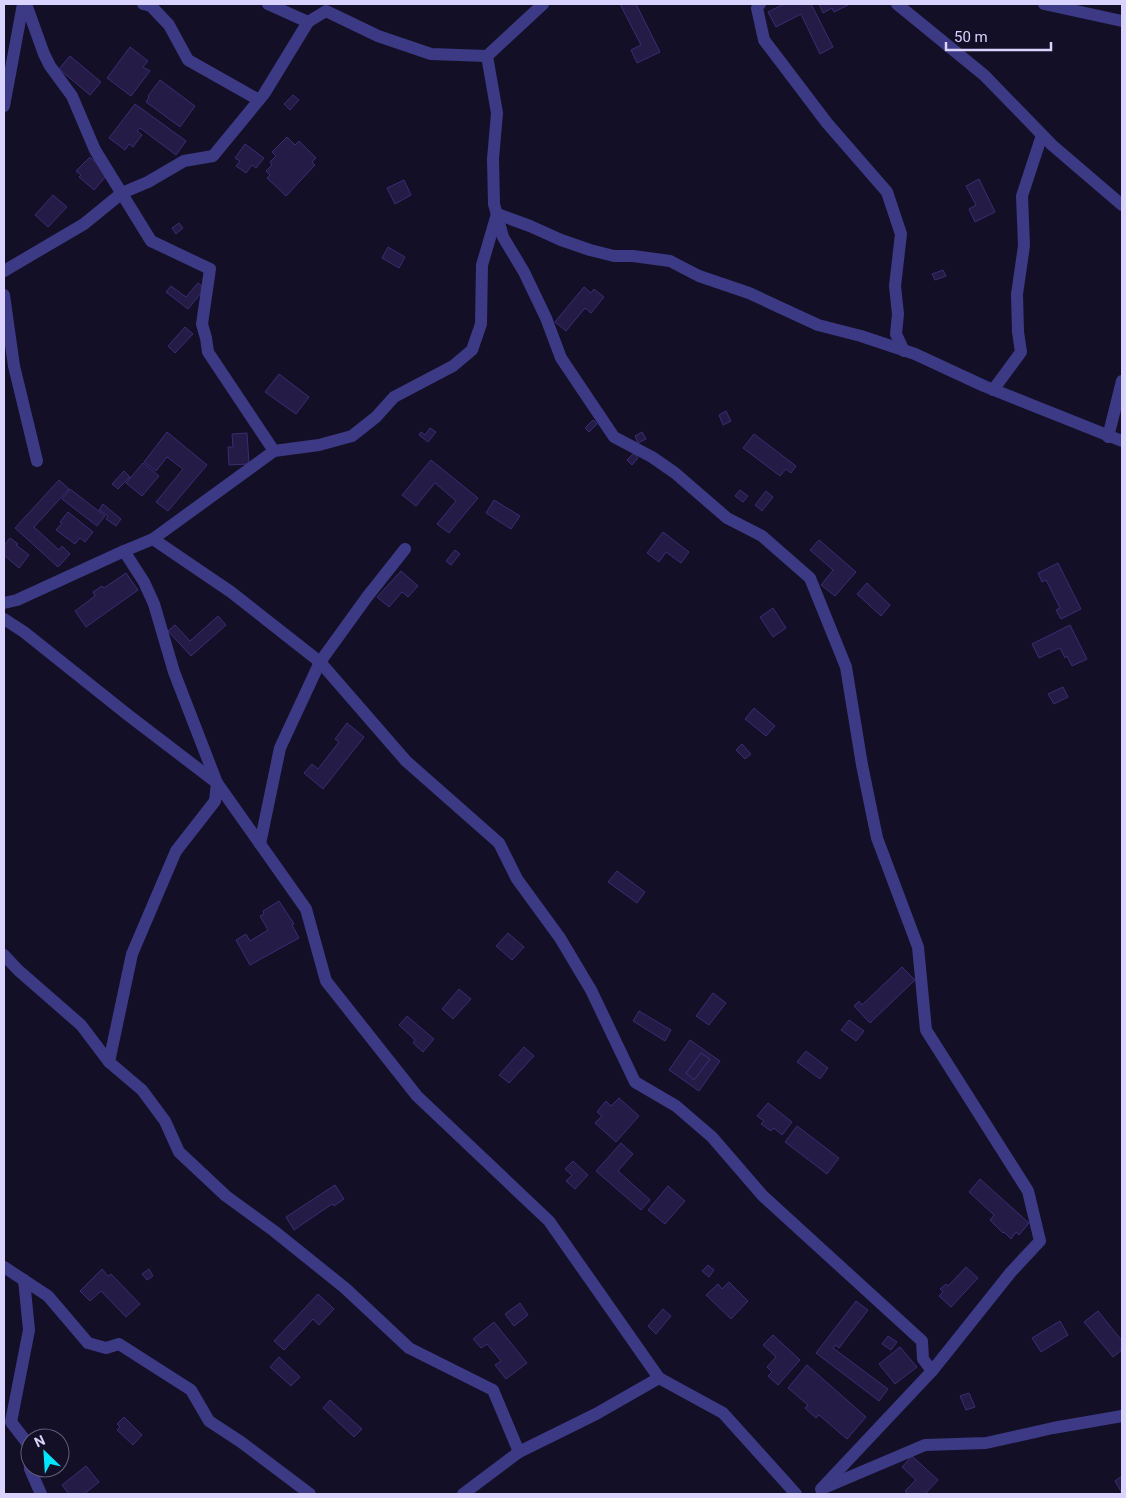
<svg xmlns="http://www.w3.org/2000/svg" width="1126" height="1498" viewBox="0 0 1126 1498" font-family="Roboto,sans-serif">
	<style>
		.building { fill: #241b47; stroke: #3b2d73; fill-rule: evenodd }
		.lines { fill: none; stroke-linecap: round; stroke-linejoin: round }
		.minor { stroke: #3d3a85; stroke-width: 12 }
	</style>
	<rect width="100%" height="100%" fill="#130f26"/>
	<!-- building -->
	<g class="building">
		<polygon points="620,4 636,4 660,52 637,63 631,50 641,45"/>
		<polygon points="784,4 811,4 833,47 820,54 801,14 776,27 768,12"/>
		<polygon points="819,4 847,4 848,5 834,12 832,8 823,13"/>
		<polygon points="130,47 148,61 143,67 150,71 131,96 107,78"/>
		<polygon points="70,56 101,82 90,95 59,69"/>
		<polygon points="160,80 195,106 180,127 146,102 149,97 148,96"/>
		<polygon points="293,95 299,100 290,110 284,104"/>
		<polygon points="135,104 186,141 176,155 140,128 137,131 142,135 133,147 129,144 125,150 109,138"/>
		<polygon points="287,137 295,145 299,141 316,158 312,162 315,165 286,196 267,178 270,175 266,171 272,165 270,162 276,156 272,152"/>
		<polygon points="245,144 264,158 256,168 252,165 246,173 236,166 240,161 235,158"/>
		<polygon points="90,157 108,174 94,190 79,177 81,175 76,171"/>
		<polygon points="979,179 995,212 975,222 969,209 976,205 966,186"/>
		<polygon points="404,180 411,195 395,204 387,188"/>
		<polygon points="53,195 67,207 48,227 35,215"/>
		<polygon points="179,223 183,228 176,234 172,228"/>
		<polygon points="388,247 405,257 399,268 382,258"/>
		<polygon points="943,270 946,276 935,280 932,274"/>
		<polygon points="198,283 205,288 188,309 166,292 171,286 186,297"/>
		<polygon points="584,287 591,293 594,289 604,297 591,313 585,308 566,331 555,322"/>
		<polygon points="185,327 193,334 175,353 168,346"/>
		<polygon points="279,374 309,397 296,414 265,392"/>
		<polygon points="726,411 731,421 723,425 719,415"/>
		<polygon points="593,420 597,424 589,432 585,428"/>
		<polygon points="430,428 436,432 428,442 419,435 421,432 425,435"/>
		<polygon points="167,432 207,465 168,511 156,502 183,469 167,457 156,471 144,462"/>
		<polygon points="642,432 646,439 638,443 635,436"/>
		<polygon points="247,433 249,464 229,465 228,447 233,447 232,434"/>
		<polygon points="754,434 796,466 791,473 786,469 780,476 743,448"/>
		<polygon points="634,453 638,458 632,465 627,460"/>
		<polygon points="431,460 478,498 449,533 437,524 456,501 435,483 416,506 402,495"/>
		<polygon points="143,463 159,476 142,496 126,483"/>
		<polygon points="124,471 130,477 118,489 112,484"/>
		<polygon points="59,480 69,489 34,527 59,550 62,546 70,554 58,567 15,528"/>
		<polygon points="70,489 105,516 97,526 62,499"/>
		<polygon points="740,490 748,496 743,502 735,496"/>
		<polygon points="766,491 773,497 762,511 755,505"/>
		<polygon points="494,500 520,516 511,529 486,513"/>
		<polygon points="103,504 121,519 116,526 106,519 108,516 99,510"/>
		<polygon points="68,512 93,532 85,542 80,538 75,544 56,530 62,523 60,522"/>
		<polygon points="663,532 689,552 681,563 666,552 659,562 647,553"/>
		<polygon points="10,538 18,544 16,545 29,555 19,568 4,555 4,546"/>
		<polygon points="819,540 856,572 835,596 821,585 833,570 810,550"/>
		<polygon points="455,550 460,554 451,565 446,561"/>
		<polygon points="1058,563 1081,609 1061,619 1056,610 1060,608 1046,580 1042,582 1038,573"/>
		<polygon points="401,571 418,586 408,597 402,592 389,607 377,597"/>
		<polygon points="126,573 138,590 86,627 75,611 95,596 93,592 102,586 104,588"/>
		<polygon points="867,583 890,605 881,616 857,594"/>
		<polygon points="773,608 786,628 773,637 760,617"/>
		<polygon points="218,616 226,625 191,656 168,631 175,625 190,641"/>
		<polygon points="1070,625 1087,659 1072,666 1067,656 1065,658 1060,648 1039,658 1032,644"/>
		<polygon points="1063,687 1068,697 1054,704 1048,694"/>
		<polygon points="754,708 775,726 766,736 745,719"/>
		<polygon points="347,723 364,737 323,789 304,773 312,764 318,769 339,742 335,739"/>
		<polygon points="742,744 751,754 745,759 736,750"/>
		<polygon points="617,871 645,892 637,903 608,882"/>
		<polygon points="279,901 294,924 292,925 299,938 250,965 236,940 246,934 250,941 268,930 260,916 264,914 263,911"/>
		<polygon points="508,933 524,947 512,960 496,946"/>
		<polygon points="902,967 915,980 870,1023 854,1006 859,1001 862,1005"/>
		<polygon points="459,989 471,999 453,1019 442,1009"/>
		<polygon points="713,993 726,1003 709,1025 696,1016"/>
		<polygon points="639,1011 671,1030 665,1041 633,1021"/>
		<polygon points="407,1016 434,1039 423,1052 413,1043 415,1040 399,1025"/>
		<polygon points="849,1020 864,1031 856,1041 841,1030"/>
		<path d="M 690,1040 L 720,1061 L 699,1091 L 669,1070 ZM 701,1053 L 710,1059 L 694,1080 L 686,1073 Z"/>
		<polygon points="524,1047 534,1056 509,1083 499,1075"/>
		<polygon points="806,1051 828,1068 820,1079 797,1062"/>
		<polygon points="701,1053 710,1059 694,1080 686,1073"/>
		<polygon points="619,1098 639,1116 616,1142 595,1123 602,1116 597,1112 606,1101 611,1106"/>
		<polygon points="768,1103 792,1122 782,1135 774,1128 771,1131 761,1124 764,1121 757,1116"/>
		<polygon points="797,1126 839,1158 827,1174 785,1142"/>
		<polygon points="621,1143 633,1154 618,1171 650,1200 641,1210 596,1171"/>
		<polygon points="573,1161 588,1175 575,1189 566,1181 572,1175 565,1169"/>
		<polygon points="980,1179 1029,1223 1019,1235 1016,1232 1011,1239 1004,1232 1003,1233 990,1220 994,1215 969,1192"/>
		<polygon points="335,1185 344,1199 334,1206 332,1204 294,1230 286,1217"/>
		<polygon points="668,1186 685,1201 665,1224 648,1210"/>
		<polygon points="708,1265 714,1270 709,1277 702,1271"/>
		<polygon points="966,1267 978,1278 951,1307 939,1296 943,1292 940,1289 946,1284 948,1286"/>
		<polygon points="102,1269 108,1276 111,1274 140,1304 126,1317 101,1291 90,1301 80,1291"/>
		<polygon points="149,1269 153,1276 147,1280 142,1274"/>
		<polygon points="729,1282 748,1301 731,1319 706,1295 718,1284 722,1289"/>
		<polygon points="318,1294 334,1309 319,1325 313,1319 284,1350 274,1341"/>
		<polygon points="856,1301 868,1310 839,1348 835,1345 833,1348 888,1389 879,1401 816,1353"/>
		<polygon points="520,1303 528,1315 514,1326 505,1314"/>
		<polygon points="663,1309 671,1316 656,1334 648,1326"/>
		<polygon points="1098,1311 1122,1341 1122,1350 1113,1357 1084,1322"/>
		<polygon points="1060,1321 1068,1335 1041,1352 1032,1338"/>
		<polygon points="494,1322 527,1363 506,1379 495,1365 501,1361 487,1344 481,1348 473,1339"/>
		<polygon points="773,1335 800,1360 778,1385 768,1376 772,1372 767,1367 776,1357 763,1345"/>
		<polygon points="888,1336 897,1342 891,1350 882,1344"/>
		<polygon points="900,1347 917,1367 895,1384 879,1364"/>
		<polygon points="279,1357 300,1377 291,1386 270,1367"/>
		<polygon points="807,1365 866,1417 847,1439 819,1415 816,1418 805,1408 808,1405 788,1388"/>
		<polygon points="969,1393 975,1407 966,1410 960,1396"/>
		<polygon points="330,1400 362,1429 354,1437 323,1408"/>
		<polygon points="124,1417 142,1435 133,1445 117,1430 120,1427 117,1424"/>
		<polygon points="912,1456 938,1480 925,1494 908,1494 905,1491 916,1480 902,1467"/>
		<polygon points="86,1466 99,1482 84,1494 69,1494 62,1485"/>
		<polygon points="1122,1476 1122,1493 1115,1481"/>
	</g>
	<g class="lines">
		<!-- minor -->
		<g class="minor">
			<polyline points="26,4 44,54 50,66 72,96 95,150 151,241 210,269 202,324 206,338 208,352 274,451 153,539 124,551 144,582 154,604 174,672 217,783 306,909 326,981 417,1096 549,1221 659,1378 723,1413 796,1494"/>
			<polyline points="143,4 151,6 169,25 188,60 259,100"/>
			<polyline points="268,4 308,22"/>
			<polyline points="543,4 487,56 497,113 493,159 494,204 503,237 524,272 546,318 561,358 614,437 652,457 675,473 727,518 762,536 810,578 846,667 862,765 877,838 918,947 926,1030 1028,1191 1040,1241 1011,1272 932,1371 821,1489"/>
			<polyline points="760,4 757,8 764,40 827,123 887,192 901,234 895,286 898,314 896,334 904,351"/>
			<polyline points="897,4 984,75 1052,145 1122,205"/>
			<polyline points="1044,4 1122,21"/>
			<polyline points="4,106 23,4"/>
			<polyline points="4,271 84,224 122,193 148,182 184,161 213,156 264,94 308,22 326,11 378,36 431,54 487,56"/>
			<polyline points="4,295 14,366 37,461"/>
			<polyline points="993,390 1021,352 1018,332 1017,294 1024,246 1022,196 1042,135"/>
			<polyline points="1108,437 1122,381"/>
			<polyline points="274,451 319,445 352,436 376,417 394,397 453,366 472,350 481,324 482,265 497,214 530,226 561,240 590,250 614,256 633,256 670,261 699,276 749,293 818,325 861,336 915,354 984,386 1122,441"/>
			<polyline points="153,539 231,592 320,662 406,761 499,843 517,879 560,938 591,990 635,1082 676,1106 712,1137 763,1196 922,1341 923,1359 932,1371"/>
			<polyline points="4,603 17,600 124,551"/>
			<polyline points="4,619 24,632 128,715 217,783 215,801 176,851 132,954 109,1062"/>
			<polyline points="260,844 280,748 320,662 367,597 405,549"/>
			<polyline points="4,955 18,970 81,1025 109,1062 142,1090 165,1121 179,1152 226,1196 274,1231 345,1288 409,1348 493,1390 519,1452"/>
			<polyline points="4,1267 48,1296 88,1343 106,1348 119,1344 191,1390 209,1421 241,1442 310,1494"/>
			<polyline points="24,1280 29,1330 11,1422 28,1444 30,1469 41,1494"/>
			<polyline points="826,1487 925,1445 986,1443 1053,1428 1122,1416"/>
			<polyline points="463,1494 519,1452 596,1414 659,1378"/>
		</g>
	</g>
	<!-- border -->
	<rect width="1126" height="1498" fill="none" stroke="#d9d4ff" stroke-width="10"/>
	<!-- north arrow -->
	<g transform="translate(45 1453) rotate(335)"><circle r="24" fill="#130f26" stroke="#625e7d"/>
	<path d="M0-4L9 19L0 12L-9 19Z" fill="#00e5ff"/>
	<text y="-8" font-size="14" font-weight="bold" text-anchor="middle" fill="#d9d4ff">N</text>
	</g>
	<!-- scale -->
	<path d="M946 42v8h105v-8" fill="none" stroke="#d9d4ff" stroke-width="2.5"/>
	<text x="954" y="42" font-size="15" fill="#d9d4ff" stroke="#130f26" stroke-width="4" paint-order="stroke">50 m</text>
</svg>
